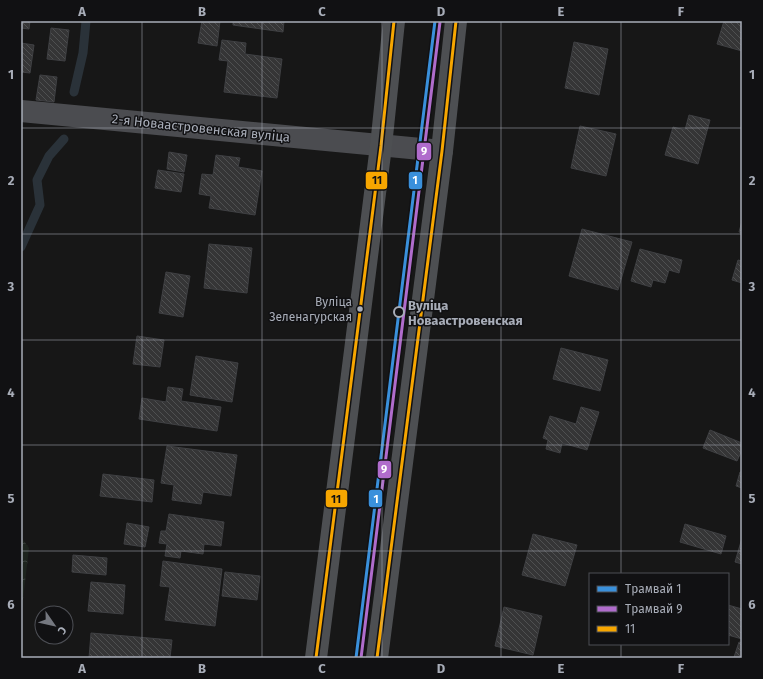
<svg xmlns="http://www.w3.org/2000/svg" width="763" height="679" viewBox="0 0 763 679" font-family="'Fira Sans',sans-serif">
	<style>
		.forest { fill: url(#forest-crowns) }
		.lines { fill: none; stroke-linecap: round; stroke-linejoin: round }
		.stream { stroke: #2a3239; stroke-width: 9 }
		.building { fill: url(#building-back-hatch); stroke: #3f4043 }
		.minor { stroke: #4b4c50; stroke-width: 22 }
		.primary { stroke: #4d4f52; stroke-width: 22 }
		.bus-1-casing { stroke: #111113; stroke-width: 6 }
		.bus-1 { stroke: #f7a600; stroke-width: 3 }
		.tram-1-casing { stroke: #111113; stroke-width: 6 }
		.tram-2-casing { stroke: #111113; stroke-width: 6 }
		.tram-1 { stroke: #3a90db; stroke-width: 3 }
		.tram-2 { stroke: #b06ccc; stroke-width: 3 }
		.grid { fill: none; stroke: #a8adb8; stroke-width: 1; stroke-opacity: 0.55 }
		.bus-dot { fill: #a8adb8; stroke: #111113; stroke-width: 1.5 }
		.stop-dot { fill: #111113; stroke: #a8adb8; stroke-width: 2 }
		.labels { text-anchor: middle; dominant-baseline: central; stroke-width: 3; stroke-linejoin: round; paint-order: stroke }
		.bus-label { font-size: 12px; fill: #a8adb8; stroke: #111113; text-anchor: end }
		.street-label { font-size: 13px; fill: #a8adb8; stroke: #111113 }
		.stop-label { font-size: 13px; font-weight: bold; fill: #a8adb8; stroke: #111113; text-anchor: start }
		.line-badge { stroke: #111113; stroke-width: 1.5 }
		.badge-label { font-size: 11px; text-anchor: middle; font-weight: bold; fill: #fff }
		.pale-badge-label { font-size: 11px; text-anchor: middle; font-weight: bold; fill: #111 }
		.neatline { fill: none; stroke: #a8adb8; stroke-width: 1.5 }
		.grid-label { font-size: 13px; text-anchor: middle; font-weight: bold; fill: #a8adb8 }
	</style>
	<defs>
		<pattern id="forest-crowns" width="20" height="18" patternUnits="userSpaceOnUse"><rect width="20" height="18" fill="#1d241e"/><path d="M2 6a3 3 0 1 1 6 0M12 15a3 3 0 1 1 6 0" fill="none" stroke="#3b413d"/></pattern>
		<pattern id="building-back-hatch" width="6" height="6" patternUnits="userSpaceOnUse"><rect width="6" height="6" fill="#353536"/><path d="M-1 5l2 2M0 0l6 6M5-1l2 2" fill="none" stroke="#4f5051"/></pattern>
	</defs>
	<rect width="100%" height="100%" fill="#171717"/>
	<!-- forest -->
	<polygon class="forest" points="21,537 29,548 21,616"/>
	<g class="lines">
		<!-- stream -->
		<g class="stream">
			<polyline points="74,92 83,53 86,21"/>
			<polyline points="21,247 40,205 37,180 49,156 64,139"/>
		</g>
	</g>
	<!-- building -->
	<g class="building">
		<polygon points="21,21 30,21 29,29 21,28"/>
		<polygon points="202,21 220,21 217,46 198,43"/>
		<polygon points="233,21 284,21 283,32 233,25"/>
		<polygon points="724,21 742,21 742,51 717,44"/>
		<polygon points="51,28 69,30 65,61 47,59"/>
		<polygon points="222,40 246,43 245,54 282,59 277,98 224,92 228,61 219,60"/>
		<polygon points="574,42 608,49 599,95 565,88"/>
		<polygon points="21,43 34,45 30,73 21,72"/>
		<polygon points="40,75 57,77 54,102 36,100"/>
		<polygon points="689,115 710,120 698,164 665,155 673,127 685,130"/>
		<polygon points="580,126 616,134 606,176 571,168"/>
		<polygon points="169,152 187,155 184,172 167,169"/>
		<polygon points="216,155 240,158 238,167 262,171 255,215 209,208 211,196 199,194 202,174 213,175"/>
		<polygon points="158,170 184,174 181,192 155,188"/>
		<polygon points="742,221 742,233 739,232"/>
		<polygon points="582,229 632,242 618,290 569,276"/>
		<polygon points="209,244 252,248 247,293 204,288"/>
		<polygon points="640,249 682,260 679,273 669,270 665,283 653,280 651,287 631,281"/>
		<polygon points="738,260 742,261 742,283 732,280"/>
		<polygon points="166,272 190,276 183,317 159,313"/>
		<polygon points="137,336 164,340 160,367 133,364"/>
		<polygon points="561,348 608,360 600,391 553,379"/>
		<polygon points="196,356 238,363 232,402 190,395"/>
		<polygon points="168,387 183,389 181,401 221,407 217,431 139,419 142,398 166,402"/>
		<polygon points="581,407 599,412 587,450 562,443 560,453 546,449 548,440 543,438 550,416 576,424"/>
		<polygon points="710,430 742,443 742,450 737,461 703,448"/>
		<polygon points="167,446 237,455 231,496 203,492 201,504 172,500 174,485 161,483"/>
		<polygon points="740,472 742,472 742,488 736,486"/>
		<polygon points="103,474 154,480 152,502 100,496"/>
		<polygon points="169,514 224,522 221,546 204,544 203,554 181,551 180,558 165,556 167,544 159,543 161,531 166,531"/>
		<polygon points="127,523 149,527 145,547 124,544"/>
		<polygon points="685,524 726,536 721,554 680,542"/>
		<polygon points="533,534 577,545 565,586 522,575"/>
		<polygon points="742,538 742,564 735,562"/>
		<polygon points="73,555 107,558 106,575 72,572"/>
		<polygon points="163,561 222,569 215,626 165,620 170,587 160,586"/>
		<polygon points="225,572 260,576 257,600 222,596"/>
		<polygon points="91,582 125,585 123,614 88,611"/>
		<polygon points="728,605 742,609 742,639 728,635"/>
		<polygon points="504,607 542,616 533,655 495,646"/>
		<polygon points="91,633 172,640 170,658 89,658"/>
		<polygon points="739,642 742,643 742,658 734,657"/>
	</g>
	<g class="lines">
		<!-- minor -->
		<polyline class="minor" points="21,111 442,151"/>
		<!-- primary -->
		<g class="primary">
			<polyline points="316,658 381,146 394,21"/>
			<polyline points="377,658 442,151 456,21"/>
		</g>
		<!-- bus-1 casing -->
		<g class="bus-1-casing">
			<g id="bus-1">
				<polyline points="316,658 381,146 394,21"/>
				<polyline points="377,658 442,151 456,21"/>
			</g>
		</g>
		<!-- bus-1 -->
		<use href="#bus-1" class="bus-1"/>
		<!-- tram-1 casing -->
		<g class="tram-1-casing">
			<polyline id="tram-1" points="356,658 435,21"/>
		</g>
		<!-- tram-2 casing -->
		<g class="tram-2-casing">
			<polyline id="tram-2" points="361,658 440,22"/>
		</g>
		<!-- tram-1 -->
		<use href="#tram-1" class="tram-1"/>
		<!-- tram-2 -->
		<use href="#tram-2" class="tram-2"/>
	</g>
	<!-- grid -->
	<path class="grid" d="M 142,21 L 142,658M 262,21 L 262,658M 382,21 L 382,658M 501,21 L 501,658M 621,21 L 621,574M 21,128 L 742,128M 21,234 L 742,234M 21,340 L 742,340M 21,445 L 742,445M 21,551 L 742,551M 621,644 L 621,658"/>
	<!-- markers -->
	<circle class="bus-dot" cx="360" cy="309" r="3.5"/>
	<circle class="stop-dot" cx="399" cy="312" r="5"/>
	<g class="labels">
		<!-- bus labels -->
		<g class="bus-label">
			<text x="352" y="302">Вуліца<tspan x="352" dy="15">Зеленагурская</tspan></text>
		</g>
		<!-- street labels -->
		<g class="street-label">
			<text transform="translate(201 128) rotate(6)">2-я Новаастровенская вуліца</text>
		</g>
		<!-- stop labels -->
		<g class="stop-label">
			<text x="408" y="305">Вуліца<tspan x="408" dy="15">Новаастровенская</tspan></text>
		</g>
	</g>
	<g class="line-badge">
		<rect x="416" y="142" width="16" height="19" rx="4" fill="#b06ccc"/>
		<rect x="408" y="171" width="15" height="19" rx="4" fill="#3a90db"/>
		<rect x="365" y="171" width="23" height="19" rx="4" fill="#f7a600"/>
		<rect x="377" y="460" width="15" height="19" rx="4" fill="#b06ccc"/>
		<rect x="368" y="489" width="15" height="19" rx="4" fill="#3a90db"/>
		<rect x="325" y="489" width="23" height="19" rx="4" fill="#f7a600"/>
	</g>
	<g class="badge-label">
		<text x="424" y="155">9</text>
		<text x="415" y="184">1</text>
		<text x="384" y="473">9</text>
		<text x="376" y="503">1</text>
	</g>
	<g class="pale-badge-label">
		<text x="377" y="184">11</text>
		<text x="336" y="503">11</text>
	</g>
	<!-- border -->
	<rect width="763" height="679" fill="none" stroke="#111113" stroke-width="44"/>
	<!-- legend -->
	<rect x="589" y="573" width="140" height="72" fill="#111113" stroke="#4d4f55"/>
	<rect x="597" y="586" width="20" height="6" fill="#3a90db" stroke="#4d4f55"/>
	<text x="625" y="593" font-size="12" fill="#a8adb8">Трамвай 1</text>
	<rect x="597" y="606" width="20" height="6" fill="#b06ccc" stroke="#4d4f55"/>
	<text x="625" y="613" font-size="12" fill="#a8adb8">Трамвай 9</text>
	<rect x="597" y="626" width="20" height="6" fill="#f7a600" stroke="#4d4f55"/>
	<text x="625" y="633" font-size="12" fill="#a8adb8">11</text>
	<!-- north arrow -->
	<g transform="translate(54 625) rotate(124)"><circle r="19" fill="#111113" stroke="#4d4f55"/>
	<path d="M0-3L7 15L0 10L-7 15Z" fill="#757880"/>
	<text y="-6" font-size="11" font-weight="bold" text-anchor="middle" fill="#a8adb8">С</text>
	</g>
	<rect x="22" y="22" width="719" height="635" class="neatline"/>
	<g class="grid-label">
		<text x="82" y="16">A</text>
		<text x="202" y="16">B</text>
		<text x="322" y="16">C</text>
		<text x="441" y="16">D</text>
		<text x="561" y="16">E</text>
		<text x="681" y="16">F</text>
		<text x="11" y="79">1</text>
		<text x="752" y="79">1</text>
		<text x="11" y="185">2</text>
		<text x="752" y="185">2</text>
		<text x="11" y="291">3</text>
		<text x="752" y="291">3</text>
		<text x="11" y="397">4</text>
		<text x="752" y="397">4</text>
		<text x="11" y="503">5</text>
		<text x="752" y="503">5</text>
		<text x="11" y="609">6</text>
		<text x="752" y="609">6</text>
		<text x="82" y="673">A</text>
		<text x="202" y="673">B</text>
		<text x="322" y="673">C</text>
		<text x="441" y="673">D</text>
		<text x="561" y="673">E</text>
		<text x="681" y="673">F</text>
	</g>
</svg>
